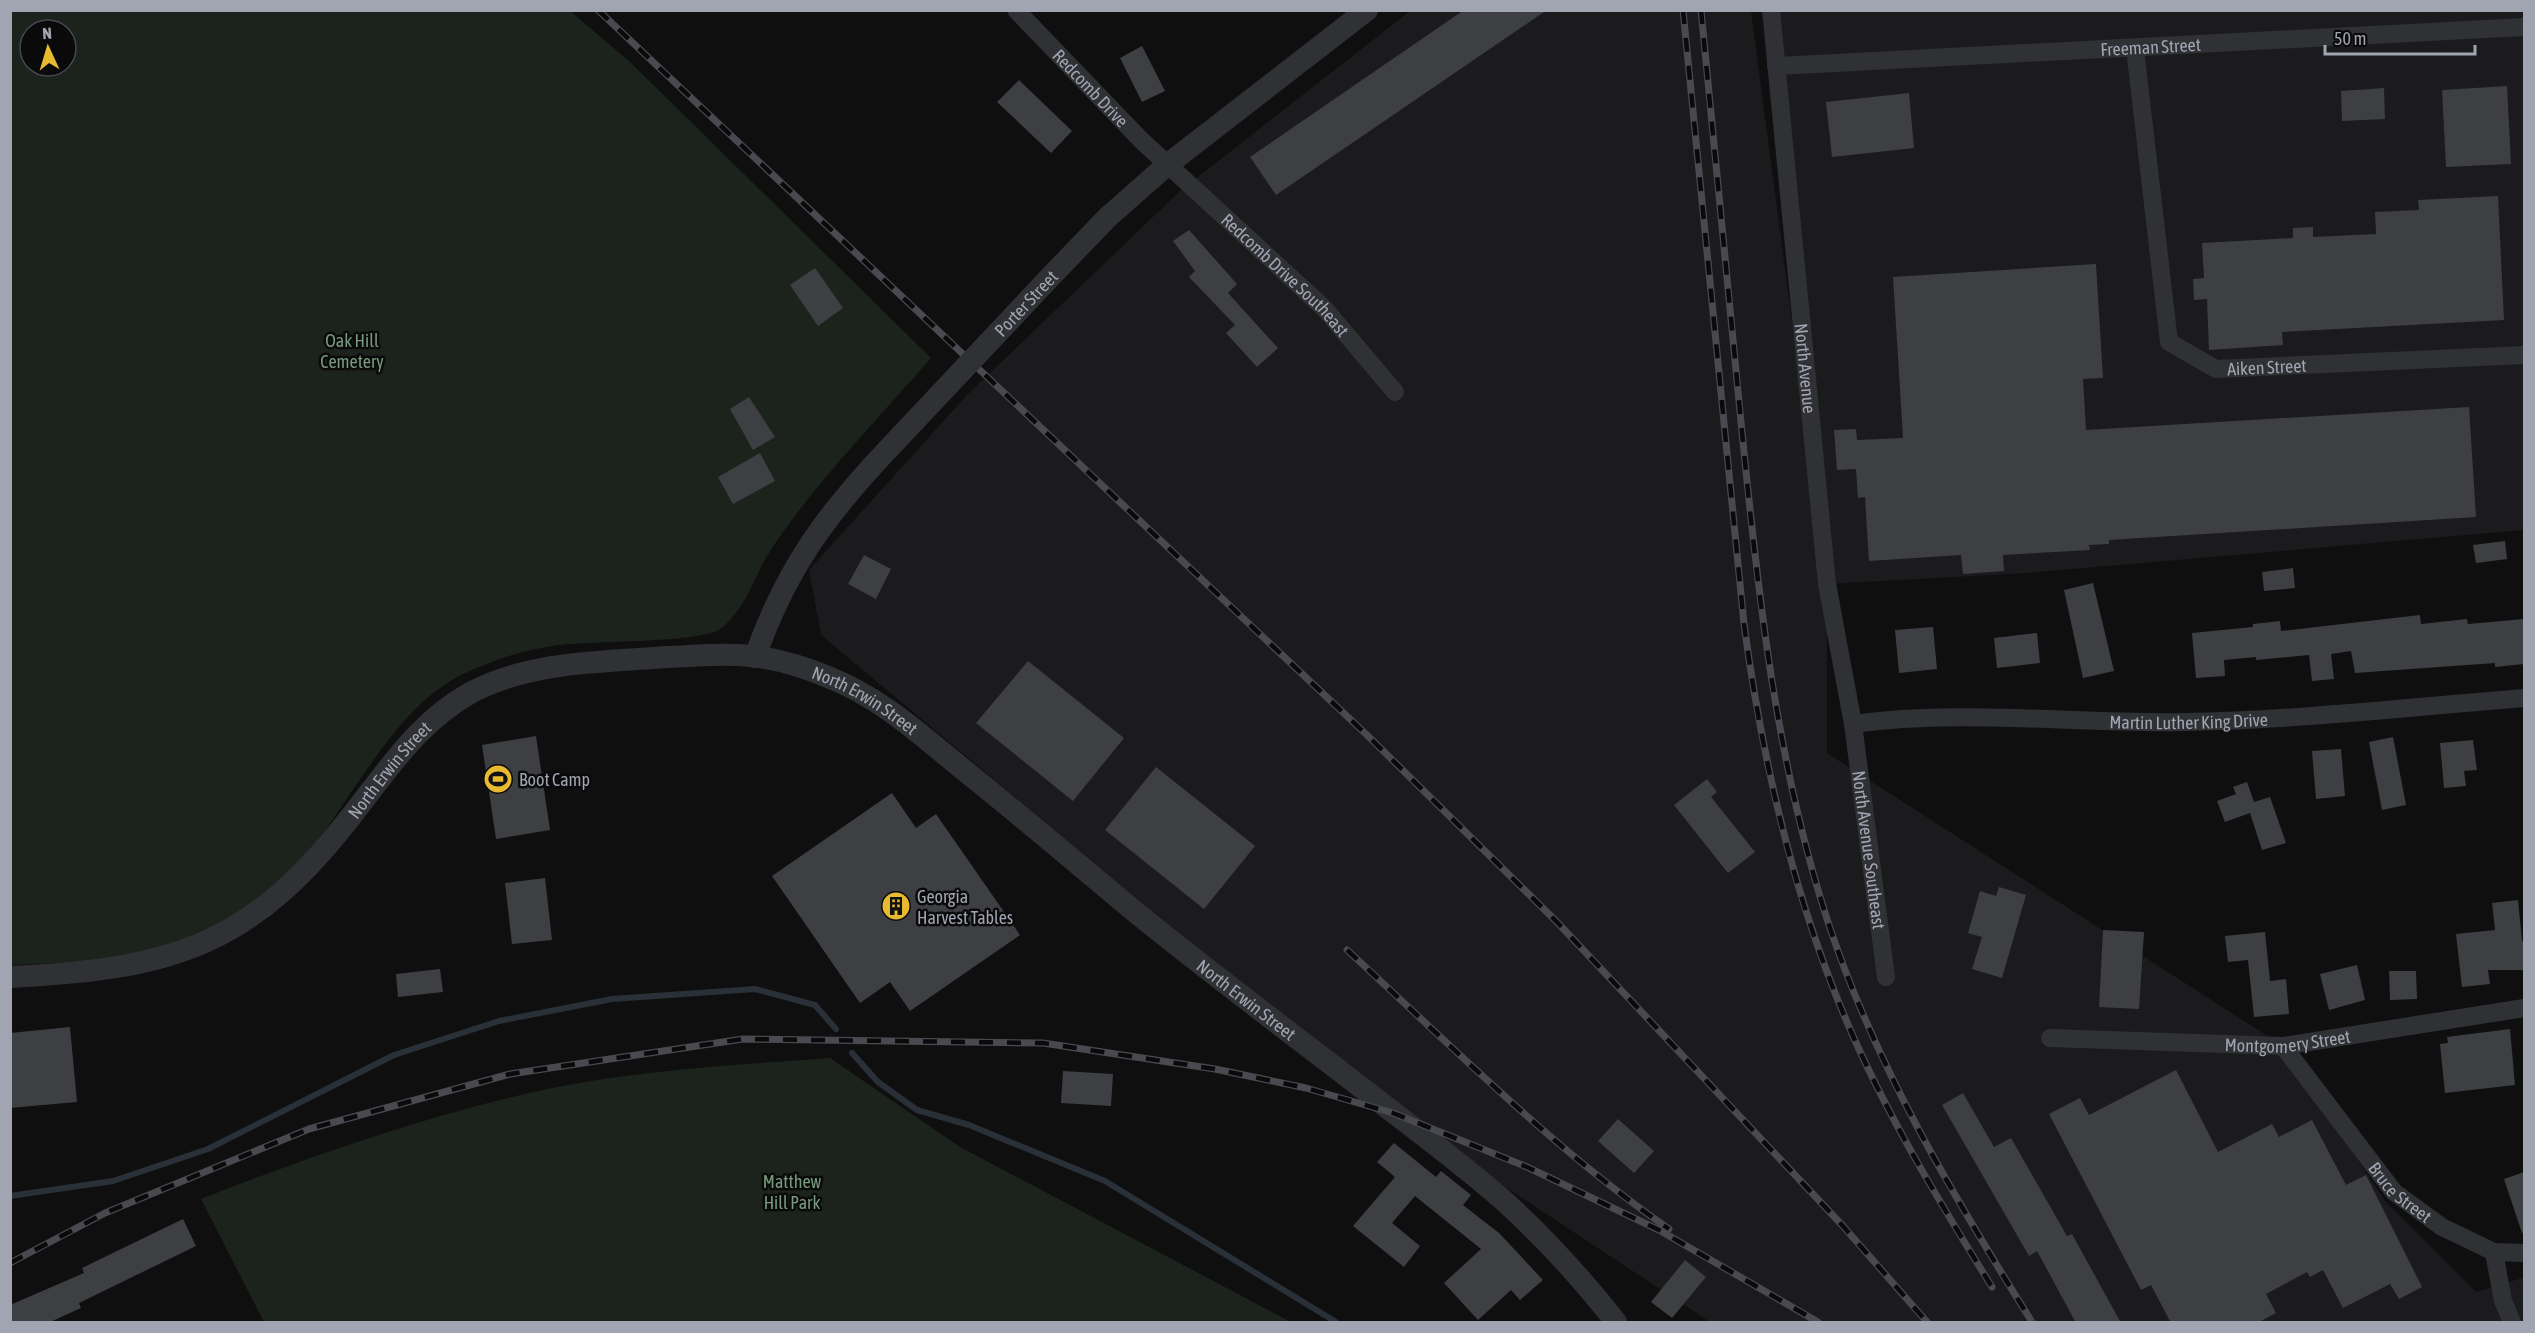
<svg xmlns="http://www.w3.org/2000/svg" width="2535" height="1333" viewBox="0 0 2535 1333" font-family="'Asap Condensed',sans-serif">
	<style>
		.built { fill: #1b1b1d }
		.green { fill: #1c231d; fill-rule: evenodd }
		.lines { fill: none; stroke-linecap: round; stroke-linejoin: round }
		.stream { stroke: #293038; stroke-width: 6 }
		.building { fill: #3e3f43 }
		.minor { stroke: #303135; stroke-width: 18 }
		.tertiary { stroke: #303135; stroke-width: 22 }
		.rail-casing { stroke: #494a50; stroke-width: 7 }
		.rail { stroke: #0a0a0b; stroke-width: 4.5; stroke-dasharray: 14; stroke-linecap: butt }
		.tertiary-bridge { stroke: #303135; stroke-width: 22 }
		.labels { text-anchor: middle; dominant-baseline: central; stroke-width: 5; stroke-linejoin: round; paint-order: stroke }
		.street-label { font-size: 18px; fill: #a1a4b1; stroke: #0a0a0b }
		.park-label { font-size: 18px; fill: #789b7d; stroke: #0a0a0b }
		.poi-label { font-size: 18px; fill: #a1a4b1; stroke: #0a0a0b; text-anchor: start }
	</style>
	<rect width="100%" height="100%" fill="#0f0f10"/>
	<!-- built -->
	<polygon class="built" points="1410,11 1751,11 1823,557 1771,11 2524,11 2524,530 2027,573 1827,584 1827,753 2283,1046 2385,1201 2476,1292 2522,1278 2524,1285 2524,1322 1710,1322 1393,1113 821,635 809,570 967,395 1180,191"/>
	<!-- green -->
	<g class="green">
		<path d="M 11,11 L 570,11 L 629,61 L 931,358 C 879,418 816,482 772,548 C 752,578 751,602 722,628 C 705,643 588,641 559,645 C 526,649 493,660 463,674 C 416,697 383,746 354,788 C 340,808 328,828 313,847 C 266,907 181,951 105,960 C 74,964 42,963 11,965 ZM 30,30 L 66,30 L 66,66 L 30,66 Z"/>
		<path d="M 830,1058 L 960,1147 L 1291,1322 L 264,1322 L 201,1199 C 313,1155 425,1116 542,1090 C 637,1070 734,1065 830,1058 Z"/>
	</g>
	<g class="lines">
		<!-- stream -->
		<g class="stream">
			<polyline points="852,1053 878,1082 917,1110 969,1125 1105,1181 1336,1322"/>
			<polyline points="10,1196 113,1181 208,1149 394,1055 499,1021 612,999 755,989 815,1005 836,1029"/>
		</g>
	</g>
	<!-- building -->
	<g class="building">
		<polygon points="1464,10 1547,10 1276,195 1250,157"/>
		<polygon points="1142,46 1165,91 1142,102 1120,58"/>
		<polygon points="1019,80 1072,131 1051,153 997,102"/>
		<polygon points="2507,86 2511,164 2446,167 2442,90"/>
		<polygon points="2384,88 2385,119 2342,121 2341,91"/>
		<polygon points="1909,93 1914,148 1832,157 1826,102"/>
		<polygon points="2498,196 2504,320 2282,332 2283,345 2209,350 2207,299 2194,300 2193,279 2204,278 2202,243 2293,238 2293,228 2313,227 2313,237 2376,234 2375,212 2419,210 2418,200"/>
		<polygon points="1189,230 1237,284 1228,293 1278,348 1257,367 1226,333 1235,325 1189,277 1195,271 1173,241"/>
		<polygon points="2096,264 2103,378 2083,379 2086,430 2469,407 2476,517 2109,540 2109,544 2089,545 2090,550 2003,555 2004,571 1963,574 1961,555 1869,561 1865,497 1858,498 1856,469 1837,470 1834,430 1856,429 1857,440 1903,438 1893,277"/>
		<polygon points="815,268 843,308 818,326 790,285"/>
		<polygon points="749,397 775,437 753,450 730,409"/>
		<polygon points="760,453 775,481 733,504 718,477"/>
		<polygon points="2505,541 2507,559 2476,563 2473,545"/>
		<polygon points="864,555 891,569 876,599 848,584"/>
		<polygon points="2293,568 2295,588 2264,591 2262,572"/>
		<polygon points="2093,583 2114,671 2083,678 2064,590"/>
		<polygon points="2420,615 2421,624 2467,619 2468,624 2524,619 2524,664 2495,667 2495,663 2355,673 2351,651 2331,654 2334,679 2312,681 2309,655 2256,660 2256,657 2224,660 2225,676 2196,678 2192,633 2253,627 2253,624 2280,621 2281,631"/>
		<polygon points="1933,627 1937,669 1899,673 1895,630"/>
		<polygon points="2037,633 2040,663 1997,668 1994,638"/>
		<polygon points="1028,661 1124,738 1073,801 976,723"/>
		<polygon points="536,736 550,830 496,839 482,745"/>
		<polygon points="2393,737 2406,805 2382,810 2369,742"/>
		<polygon points="2473,740 2477,770 2464,771 2466,786 2444,788 2440,743"/>
		<polygon points="2341,749 2345,796 2316,799 2312,751"/>
		<polygon points="1156,767 1255,846 1204,909 1105,830"/>
		<polygon points="1707,779 1717,792 1711,797 1755,852 1728,873 1674,805"/>
		<polygon points="2247,782 2254,802 2270,797 2286,843 2262,850 2250,813 2225,822 2217,801 2236,794 2233,787"/>
		<polygon points="892,793 916,828 936,814 1020,935 910,1011 890,982 860,1003 772,876"/>
		<polygon points="545,878 552,940 512,944 505,883"/>
		<polygon points="1999,887 2026,895 2002,978 1972,969 1982,937 1968,933 1980,891 1996,896"/>
		<polygon points="2518,900 2522,941 2524,941 2524,970 2488,970 2490,984 2462,987 2456,934 2495,930 2492,903"/>
		<polygon points="2103,930 2144,932 2139,1009 2099,1007"/>
		<polygon points="2265,932 2270,981 2286,979 2289,1014 2254,1017 2248,960 2228,962 2225,936"/>
		<polygon points="2357,965 2365,1000 2329,1010 2320,974"/>
		<polygon points="440,969 443,992 398,997 396,974"/>
		<polygon points="2389,971 2416,971 2417,999 2390,1000"/>
		<polygon points="70,1027 77,1102 10,1108 10,1033"/>
		<polygon points="2510,1029 2515,1085 2445,1093 2440,1044 2448,1043 2447,1037"/>
		<polygon points="2176,1070 2218,1152 2272,1124 2279,1137 2312,1120 2346,1185 2366,1175 2422,1287 2399,1299 2390,1284 2343,1308 2323,1270 2310,1277 2307,1272 2266,1294 2276,1313 2257,1323 2171,1323 2151,1285 2141,1290 2049,1114 2080,1098 2089,1115"/>
		<polygon points="1063,1071 1113,1074 1111,1106 1061,1103"/>
		<polygon points="1963,1093 1994,1147 2011,1138 2067,1236 2072,1234 2121,1323 2076,1323 2037,1251 2029,1256 1942,1105"/>
		<polygon points="1618,1119 1654,1151 1634,1173 1598,1141"/>
		<polygon points="1394,1143 1436,1177 1441,1171 1471,1195 1463,1205 1499,1233 1543,1280 1520,1300 1511,1290 1478,1320 1444,1283 1481,1249 1415,1196 1392,1223 1420,1246 1404,1267 1353,1226 1395,1177 1377,1162"/>
		<polygon points="2524,1172 2524,1232 2522,1233 2504,1179"/>
		<polygon points="183,1219 196,1246 79,1303 81,1308 48,1323 10,1323 10,1305 84,1273 82,1268"/>
		<polygon points="1685,1260 1706,1277 1672,1318 1651,1302"/>
	</g>
	<g class="lines">
		<!-- minor -->
		<g class="minor">
			<path id="s1" d="M 1016,10 L 1141,140 L 1324,308 L 1395,392"/>
			<path id="s2" d="M 1771,10 L 1827,584 L 1853,724 L 1886,977"/>
			<path id="s3" d="M 2135,49 L 2169,342 L 2216,369 L 2524,355"/>
			<path id="s4" d="M 1776,66 L 2524,27"/>
			<path id="s5" d="M 1853,724 C 1962,709 2075,724 2185,722 C 2298,720 2411,707 2524,698"/>
			<path id="s6" d="M 2050,1038 L 2283,1046 L 2524,1008"/>
			<path id="s7" d="M 2283,1046 L 2394,1192 L 2442,1227 L 2494,1252 L 2503,1301 L 2512,1322"/>
			<polyline points="2494,1252 2524,1253"/>
		</g>
		<!-- tertiary -->
		<g class="tertiary">
			<polyline points="1054,273 1108,217 1167,165 1367,10"/>
			<path d="M 755,657 C 786,568 828,512 892,445"/>
			<path id="s8" d="M 10,977 C 176,969 253,945 356,810 C 391,765 421,720 472,692 C 528,663 593,662 654,658 C 687,656 720,653 752,656 C 778,659 804,667 828,677 C 880,697 922,736 965,771 C 1024,818 1081,867 1139,915 C 1218,979 1300,1040 1380,1102 C 1421,1134 1463,1165 1503,1200 C 1544,1237 1582,1279 1616,1322"/>
		</g>
		<!-- rail casing -->
		<g class="rail-casing">
			<g id="rail">
				<polyline points="598,10 1368,736 1556,921 1842,1225 1927,1322"/>
				<path d="M 1683,10 L 1744,624 C 1763,766 1795,905 1853,1036 C 1892,1124 1942,1206 1992,1287"/>
				<path d="M 1701,10 C 1714,148 1728,285 1741,422 C 1758,594 1776,767 1831,931 C 1878,1070 1955,1199 2032,1322"/>
				<path d="M 1347,950 C 1452,1046 1552,1148 1669,1229"/>
				<polyline points="10,1263 105,1213 309,1129 510,1074 743,1039 1043,1043 1215,1069 1306,1088 1393,1113 1527,1167 1659,1230 1818,1322"/>
			</g>
		</g>
		<!-- rail -->
		<use href="#rail" class="rail"/>
		<!-- tertiary-bridge -->
		<path class="tertiary-bridge" id="s9" d="M 892,445 L 1054,273"/>
	</g>
	<!-- icons -->
	<defs>
		<g id="stadium-disc" transform="scale(1.5)"><circle r="9.5" fill="#e8ba2f" stroke="#0a0a0b"/><path d="M0-5a6.5 5 0 1 0 0 10a6.5 5 0 1 0 0-10ZM-3.5-1.8h7v3.6h-7Z" fill="#111"/></g>
		<g id="building-disc" transform="scale(1.5)"><circle r="9.5" fill="#e8ba2f" stroke="#0a0a0b"/><path d="M-4-6H4V6H1V3H-1V6H-4ZM-2.5-4.3h1.7v1.8h-1.7ZM.8-4.3h1.7v1.8H.8ZM-2.5-1h1.7V.8h-1.7ZM.8-1h1.7V.8H.8Z" fill="#111"/></g>
	</defs>
	<g fill-rule="evenodd">
		<use href="#stadium-disc" x="498" y="779"/>
		<use href="#building-disc" x="896" y="906"/>
	</g>
	<g class="labels">
		<!-- street labels -->
		<g class="street-label">
			<text stroke="none"><textPath href="#s4" startOffset="375">Freeman Street</textPath></text>
			<text stroke="none"><textPath href="#s1" startOffset="108">Redcomb Drive</textPath></text>
			<text stroke="none"><textPath href="#s1" startOffset="378">Redcomb Drive Southeast</textPath></text>
			<text stroke="none"><textPath href="#s9" startOffset="195">Porter Street</textPath></text>
			<text stroke="none"><textPath href="#s3" startOffset="400">Aiken Street</textPath></text>
			<text stroke="none"><textPath href="#s2" startOffset="360">North Avenue</textPath></text>
			<text stroke="none"><textPath href="#s8" startOffset="976">North Erwin Street</textPath></text>
			<text stroke="none"><textPath href="#s5" startOffset="336">Martin Luther King Drive</textPath></text>
			<text stroke="none"><textPath href="#s8" startOffset="454">North Erwin Street</textPath></text>
			<text stroke="none"><textPath href="#s2" startOffset="846">North Avenue Southeast</textPath></text>
			<text stroke="none"><textPath href="#s8" startOffset="1462">North Erwin Street</textPath></text>
			<text stroke="none"><textPath href="#s6" startOffset="238">Montgomery Street</textPath></text>
			<text stroke="none"><textPath href="#s7" startOffset="188">Bruce Street</textPath></text>
		</g>
		<!-- park labels -->
		<g class="park-label">
			<text x="352" y="340">Oak Hill<tspan x="352" dy="21">Cemetery</tspan></text>
			<text x="792" y="1181">Matthew<tspan x="792" dy="21">Hill Park</tspan></text>
		</g>
		<!-- poi labels -->
		<g class="poi-label">
			<text x="519" y="779">Boot Camp</text>
			<text x="917" y="896">Georgia<tspan x="917" dy="21">Harvest Tables</tspan></text>
		</g>
	</g>
	<!-- border -->
	<rect width="2535" height="1333" fill="none" stroke="#a1a4b1" stroke-width="24"/>
	<!-- north arrow -->
	<g transform="translate(48 48) rotate(356)"><circle r="28" fill="#0a0a0b" stroke="#46484d" stroke-width="1.5"/>
	<path d="M0-4.5L10 22L0 15L-10 22Z" fill="#e8ba2f"/>
	<text y="-9" font-size="16" font-weight="bold" text-anchor="middle" fill="#a1a4b1">N</text>
	</g>
	<!-- scale -->
	<path d="M2325 45v9h150v-9" fill="none" stroke="#a1a4b1" stroke-width="3"/>
	<text x="2334" y="45" font-size="18" fill="#a1a4b1" stroke="#0a0a0b" stroke-width="4.5" paint-order="stroke">50 m</text>
</svg>
